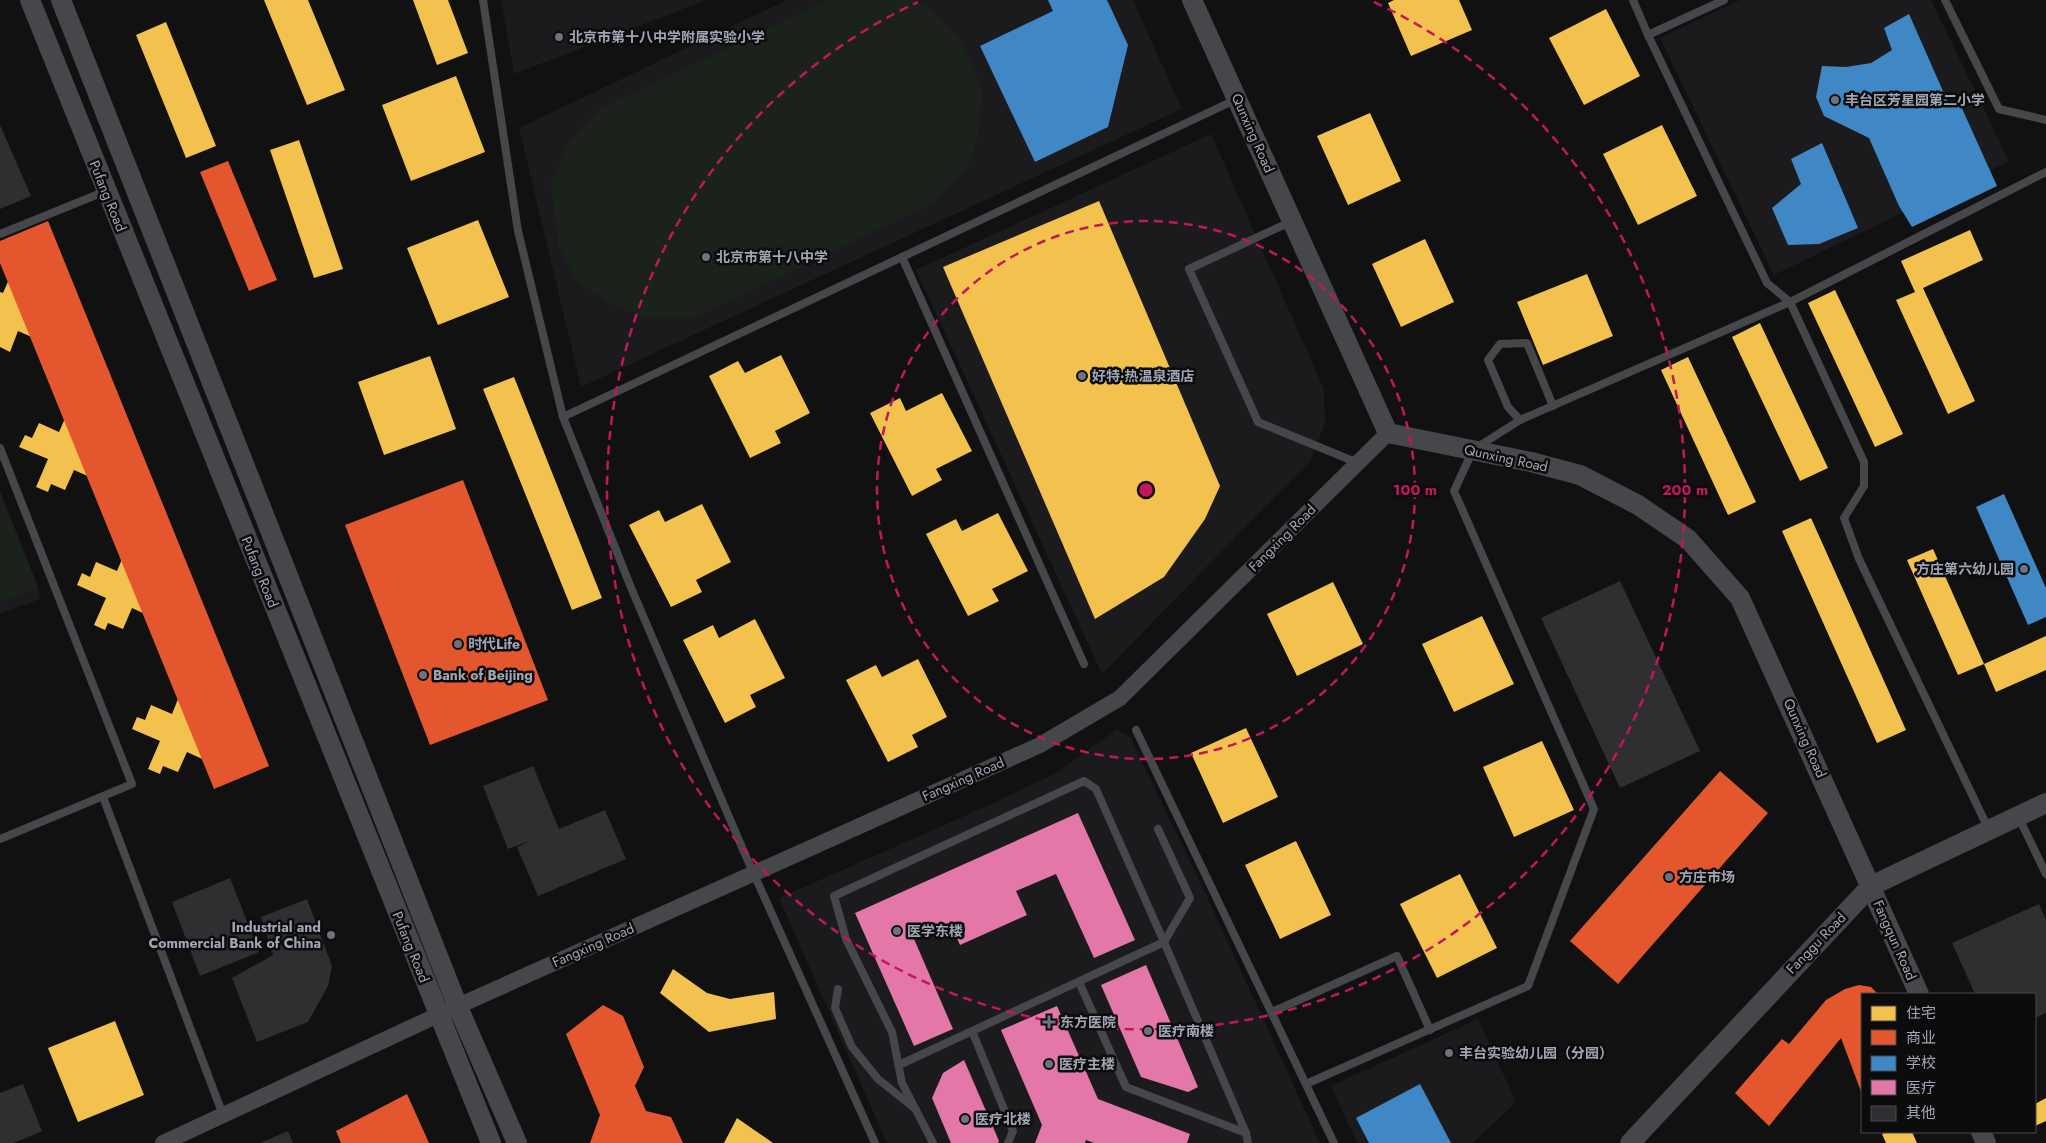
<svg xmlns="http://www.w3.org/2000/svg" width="2046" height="1143" viewBox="0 0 2046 1143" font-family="Jost,'Noto Sans SC',sans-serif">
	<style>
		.built { fill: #1b1b1e }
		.green { fill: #1b221c }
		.homes { fill: #f2c14e }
		.shops { fill: #e4572e }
		.schools { fill: #3f88c5 }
		.health { fill: #e377a8 }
		.building { fill: #2f2f32 }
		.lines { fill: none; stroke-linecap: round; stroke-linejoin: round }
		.service { stroke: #45474b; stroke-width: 8 }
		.minor { stroke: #45474b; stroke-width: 16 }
		.tertiary { stroke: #45474b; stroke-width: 20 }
		.ring { fill: none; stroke: #c2185b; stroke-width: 2.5; stroke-dasharray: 9 6 }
		.poi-dot { fill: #6e727c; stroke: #0c0c0d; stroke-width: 2 }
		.labels { text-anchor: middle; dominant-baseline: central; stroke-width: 5; stroke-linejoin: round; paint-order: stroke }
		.poi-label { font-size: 14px; font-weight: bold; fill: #a0a6b5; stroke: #0c0c0d; text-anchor: start }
		.street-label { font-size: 14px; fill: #a0a6b5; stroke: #0c0c0d }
		.centre { fill: #c2185b; stroke: #0c0c0d; stroke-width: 2.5 }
		.ring-label { font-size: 15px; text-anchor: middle; font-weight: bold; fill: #c2185b; stroke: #0c0c0d; stroke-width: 5; stroke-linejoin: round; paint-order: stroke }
	</style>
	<rect width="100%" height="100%" fill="#111112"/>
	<!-- built -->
	<g class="built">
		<polygon points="501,0 706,0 514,74"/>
		<polygon points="787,0 1133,0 1182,109 581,387 519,128"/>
		<polygon points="1740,0 1931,0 2009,161 1774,275 1660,38"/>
		<polygon points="1211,134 1324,389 1325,423 1311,460 1102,674 916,270"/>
		<polygon points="0,492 38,587 40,599 0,614"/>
		<polygon points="1117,729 1130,737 1209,901 1320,1143 887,1143 779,898 996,802 1058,772"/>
		<polygon points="1478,1019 1516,1102 1473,1143 1357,1143 1331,1086"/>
	</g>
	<!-- green -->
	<g class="green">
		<polygon points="828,0 912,0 927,6 963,42 982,90 979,132 968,168 934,203 694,318 651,319 613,306 577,281 558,244 551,182 568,143 601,108"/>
		<polygon points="0,492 38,587 0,602"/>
	</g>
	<!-- homes -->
	<g class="homes">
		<polygon points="264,0 308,0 345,90 307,105"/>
		<polygon points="413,0 448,0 468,53 437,65"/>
		<polygon points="1394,0 1459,0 1472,30 1411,56 1388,3"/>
		<polygon points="1606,9 1640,76 1584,105 1549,38"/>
		<polygon points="166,22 216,146 186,158 136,35"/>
		<polygon points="456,76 485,152 411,181 382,105"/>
		<polygon points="1370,113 1401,181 1348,205 1317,136"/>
		<polygon points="1662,125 1697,196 1638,225 1603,154"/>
		<polygon points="299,140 343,269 314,278 270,150"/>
		<polygon points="1099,201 1220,486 1205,519 1164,577 1095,619 943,267"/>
		<polygon points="478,220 509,297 438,325 407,248"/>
		<polygon points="1970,230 1983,260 1923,288 1975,401 1948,414 1896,300 1915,292 1901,261"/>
		<polygon points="1425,239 1454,302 1401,327 1372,264"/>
		<polygon points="14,268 41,279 30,304 55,314 43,342 18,331 10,352 0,347 0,292 3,293"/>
		<polygon points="1587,274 1613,336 1543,365 1517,302"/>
		<polygon points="1835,290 1903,434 1875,447 1808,303"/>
		<polygon points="1760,323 1828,468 1800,481 1732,337"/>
		<polygon points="781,355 810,413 775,431 781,443 750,458 709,376 738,361 745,373"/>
		<polygon points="430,356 456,429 384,455 358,382"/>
		<polygon points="1688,357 1756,502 1728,515 1661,370"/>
		<polygon points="514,377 602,598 572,610 483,389"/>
		<polygon points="942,393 972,451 936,469 942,480 912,496 870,413 900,398 906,411"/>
		<polygon points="70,407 96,418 86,443 110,453 99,481 74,470 65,490 51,484 48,492 36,487 48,459 19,447 25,435 32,438 39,423 59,432"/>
		<polygon points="702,504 731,562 696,580 702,592 671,607 629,525 659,510 665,522"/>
		<polygon points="998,513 1028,571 992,589 999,601 968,616 926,534 956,519 962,531"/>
		<polygon points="1811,518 1906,730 1877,743 1782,531"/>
		<polygon points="128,545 154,557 144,581 168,592 156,619 132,608 123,629 108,623 105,630 94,625 106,598 77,585 82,573 90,577 96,562 117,571"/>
		<polygon points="1933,549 1984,664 1958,675 1907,560"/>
		<polygon points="1333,582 1363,644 1297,676 1267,614"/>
		<polygon points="1482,616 1514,684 1454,712 1422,644"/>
		<polygon points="755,619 785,678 750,695 756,707 725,723 683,640 713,625 719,638"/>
		<polygon points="2046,636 2046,670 1996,692 1984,664"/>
		<polygon points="918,659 947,717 912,735 918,747 888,762 846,680 876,665 882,677"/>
		<polygon points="182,689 209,700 198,725 223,735 211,763 187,752 178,772 163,766 160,774 148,769 160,741 132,729 137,717 145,720 151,705 172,714"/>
		<polygon points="1246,728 1278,797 1223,823 1191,753"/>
		<polygon points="1542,741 1574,810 1514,837 1483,767"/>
		<polygon points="1296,841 1331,915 1280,939 1245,865"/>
		<polygon points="1460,874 1497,948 1437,978 1400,904"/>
		<polygon points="673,969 707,993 730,999 774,992 776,1019 709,1032 660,993"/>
		<polygon points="115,1021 144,1095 78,1122 48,1048"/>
		<polygon points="2046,1098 2046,1121 2035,1126 2035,1104"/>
		<polygon points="737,1118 773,1143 724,1143"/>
		<polygon points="1887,1132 1912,1132 1917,1143 1886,1143 1882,1134"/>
	</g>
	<!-- shops -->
	<g class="shops">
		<polygon points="228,161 277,280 249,291 200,172"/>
		<polygon points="48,221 269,766 214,789 0,263 0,241"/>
		<polygon points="463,480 548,700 430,745 345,525"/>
		<polygon points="1720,771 1768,813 1618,984 1570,941"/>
		<polygon points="1859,985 1871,987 1878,994 1862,994 1862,1094 1841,1038 1769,1126 1735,1093 1782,1039 1789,1044 1826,1000 1845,989"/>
		<polygon points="603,1005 623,1016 644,1067 635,1086 646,1111 671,1117 683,1143 590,1143 600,1115 566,1034"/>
		<polygon points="407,1094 429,1143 341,1143 336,1131"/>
	</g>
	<!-- schools -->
	<g class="schools">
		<polygon points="1048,0 1107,0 1128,45 1108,127 1035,162 980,46 1053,11"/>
		<polygon points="1909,14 1950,107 1960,104 1997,186 1912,227 1899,206 1869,138 1824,116 1816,97 1822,66 1846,67 1871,63 1892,50 1884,28"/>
		<polygon points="1822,143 1858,228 1819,244 1788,245 1772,208 1801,184 1791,159"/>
		<polygon points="2004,494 2046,588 2046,617 2028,625 1976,507"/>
		<polygon points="1420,1084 1451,1143 1369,1143 1356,1118"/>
	</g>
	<!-- health -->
	<g class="health">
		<polygon points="1078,813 1135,940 1094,958 1056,874 1016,891 1027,915 960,945 950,923 914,939 953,1029 914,1046 855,913"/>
		<polygon points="1146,965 1198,1087 1188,1092 1141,1077 1101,985"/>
		<polygon points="1057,1006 1098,1099 1190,1134 1187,1143 1094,1143 1086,1140 1085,1143 1035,1143 1042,1125 1001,1030"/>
		<polygon points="964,1060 999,1141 998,1143 951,1143 932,1098 943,1073"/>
	</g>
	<!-- building -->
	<g class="building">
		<polygon points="0,125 31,196 0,209"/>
		<polygon points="1620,581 1700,751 1620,788 1541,618"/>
		<polygon points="533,766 559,829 605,810 626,859 538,896 517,847 532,840 508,849 483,786"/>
		<polygon points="230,878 259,952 200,976 172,902"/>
		<polygon points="307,899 332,966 328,986 308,1022 257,1042 232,978 273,955 261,917"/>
		<polygon points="2039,904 2046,920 2046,1013 2035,1018 2035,994 1975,994 1952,943"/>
		<polygon points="23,1084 42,1131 14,1143 0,1143 0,1093"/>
		<polygon points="288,1131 293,1143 260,1143"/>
	</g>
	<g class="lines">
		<!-- service -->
		<g class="service">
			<polyline points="483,0 518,231 563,417 632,590 744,852 875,1143"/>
			<polyline points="1633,0 1648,35"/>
			<polyline points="1724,0 1648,35 1767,283 1790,302 2046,172"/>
			<polyline points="1945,0 1999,109 2046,120"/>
			<polyline points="1290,222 1189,269 1258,422 1358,463"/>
			<polyline points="0,234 106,191"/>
			<polyline points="902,257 1084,664"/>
			<polyline points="563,417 1237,99"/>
			<polyline points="1520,420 1508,407 1488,360 1500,344 1527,343 1553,406"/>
			<polyline points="0,448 132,784 0,839"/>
			<polyline points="1136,730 1334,1143"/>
			<polyline points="103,797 223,1115"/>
			<polyline points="2018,816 2046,874"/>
			<polyline points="1079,982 1126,1087 1246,1133"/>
			<polyline points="838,989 835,1008 852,1047 878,1079 913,1107"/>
			<polyline points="1272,1012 1397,956 1430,1030"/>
			<polyline points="972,1031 1013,1131 1008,1143"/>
			<polyline points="899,1065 1164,942 1190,898 1158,829"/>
			<polyline points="1306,1084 1528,986 1594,809 1454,491 1473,450 1520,420 1790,302 1864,462 1864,486 1844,518 1859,559 1988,828"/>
			<polyline points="933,1143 902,1083 892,1032 846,939 834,896 1084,781 1096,789 1164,942 1246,1133 1248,1143"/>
		</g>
		<!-- minor -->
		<polyline class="minor" points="163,1143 438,1015 1040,745 1120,698 1388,433"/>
		<!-- tertiary -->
		<g class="tertiary">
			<polyline points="30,0 491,1143"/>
			<polyline points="61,0 458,1007 517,1143"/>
			<polyline points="1192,0 1388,433 1531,462 1580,475 1638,505 1688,539 1740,598 1919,994"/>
			<polyline points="1981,1132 1986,1143"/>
			<polyline points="1630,1143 1871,886 2046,803"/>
		</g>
	</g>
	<!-- distance rings -->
	<g class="ring">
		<circle cx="1146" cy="490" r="269"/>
		<path d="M1374 2A539 539 0 1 1 918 2"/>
	</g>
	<!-- markers -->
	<g class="poi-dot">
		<circle cx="559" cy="37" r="5"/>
		<circle cx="1835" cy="100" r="5"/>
		<circle cx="706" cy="257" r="5"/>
		<circle cx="1082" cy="376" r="5"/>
		<circle cx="2024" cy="569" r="5"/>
		<circle cx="458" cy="644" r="5"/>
		<circle cx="423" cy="675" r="5"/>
		<circle cx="1669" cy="877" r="5"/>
		<circle cx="897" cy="931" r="5"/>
		<circle cx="331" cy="935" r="5"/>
		<path d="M1046.5 1014.5h5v5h5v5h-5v5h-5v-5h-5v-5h5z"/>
		<circle cx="1148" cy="1031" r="5"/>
		<circle cx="1449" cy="1053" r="5"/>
		<circle cx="1049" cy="1064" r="5"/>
		<circle cx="965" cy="1119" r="5"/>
	</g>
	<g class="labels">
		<!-- poi labels -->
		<g class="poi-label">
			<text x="569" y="37">北京市第十八中学附属实验小学</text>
			<text x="1845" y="100">丰台区芳星园第二小学</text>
			<text x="716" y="257">北京市第十八中学</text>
			<text x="1092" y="376">好特·热温泉酒店</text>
			<text x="2014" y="569" text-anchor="end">方庄第六幼儿园</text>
			<text x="468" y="644">时代Life</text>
			<text x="433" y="675">Bank of Beijing</text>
			<text x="1679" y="877">方庄市场</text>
			<text x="321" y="927" text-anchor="end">Industrial and<tspan x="321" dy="16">Commercial Bank of China</tspan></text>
			<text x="907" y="931">医学东楼</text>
			<text x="1060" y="1022">东方医院</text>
			<text x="1158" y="1031">医疗南楼</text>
			<text x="1459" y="1053">丰台实验幼儿园（分园）</text>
			<text x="1059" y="1064">医疗主楼</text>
			<text x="975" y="1119">医疗北楼</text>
		</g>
		<!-- street labels -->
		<g class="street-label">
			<text transform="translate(1253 133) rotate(66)">Qunxing Road</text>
			<text transform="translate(108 196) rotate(68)">Pufang Road</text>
			<text transform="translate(1506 458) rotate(12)">Qunxing Road</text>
			<text transform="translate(1282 538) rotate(-45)">Fangxing Road</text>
			<text transform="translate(260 572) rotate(68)">Pufang Road</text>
			<text transform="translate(1805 738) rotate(66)">Qunxing Road</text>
			<text transform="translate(963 779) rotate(-24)">Fangxing Road</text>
			<text transform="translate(1895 940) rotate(66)">Fangqun Road</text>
			<text transform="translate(1816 943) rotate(-46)">Fanggu Road</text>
			<text transform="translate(593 945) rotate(-24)">Fangxing Road</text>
			<text transform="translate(411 947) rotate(68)">Pufang Road</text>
		</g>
	</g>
	<circle cx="1146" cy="490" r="8" class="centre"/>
	<g class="ring-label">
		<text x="1415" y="495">100 m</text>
		<text x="1685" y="495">200 m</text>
	</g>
	<!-- legend -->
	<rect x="1861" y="993" width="175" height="140" fill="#0c0c0d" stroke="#474a50"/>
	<rect x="1871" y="1006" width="25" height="15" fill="#f2c14e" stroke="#474a50"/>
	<text x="1906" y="1018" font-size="15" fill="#a0a6b5">住宅</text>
	<rect x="1871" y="1030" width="25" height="15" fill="#e4572e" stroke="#474a50"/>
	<text x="1906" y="1043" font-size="15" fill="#a0a6b5">商业</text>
	<rect x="1871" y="1056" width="25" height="15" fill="#3f88c5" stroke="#474a50"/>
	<text x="1906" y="1068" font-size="15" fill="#a0a6b5">学校</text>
	<rect x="1871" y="1080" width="25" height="15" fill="#e377a8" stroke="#474a50"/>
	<text x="1906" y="1093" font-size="15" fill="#a0a6b5">医疗</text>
	<rect x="1871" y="1106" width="25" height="15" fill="#2f2f32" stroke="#474a50"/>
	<text x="1906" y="1118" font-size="15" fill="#a0a6b5">其他</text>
</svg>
